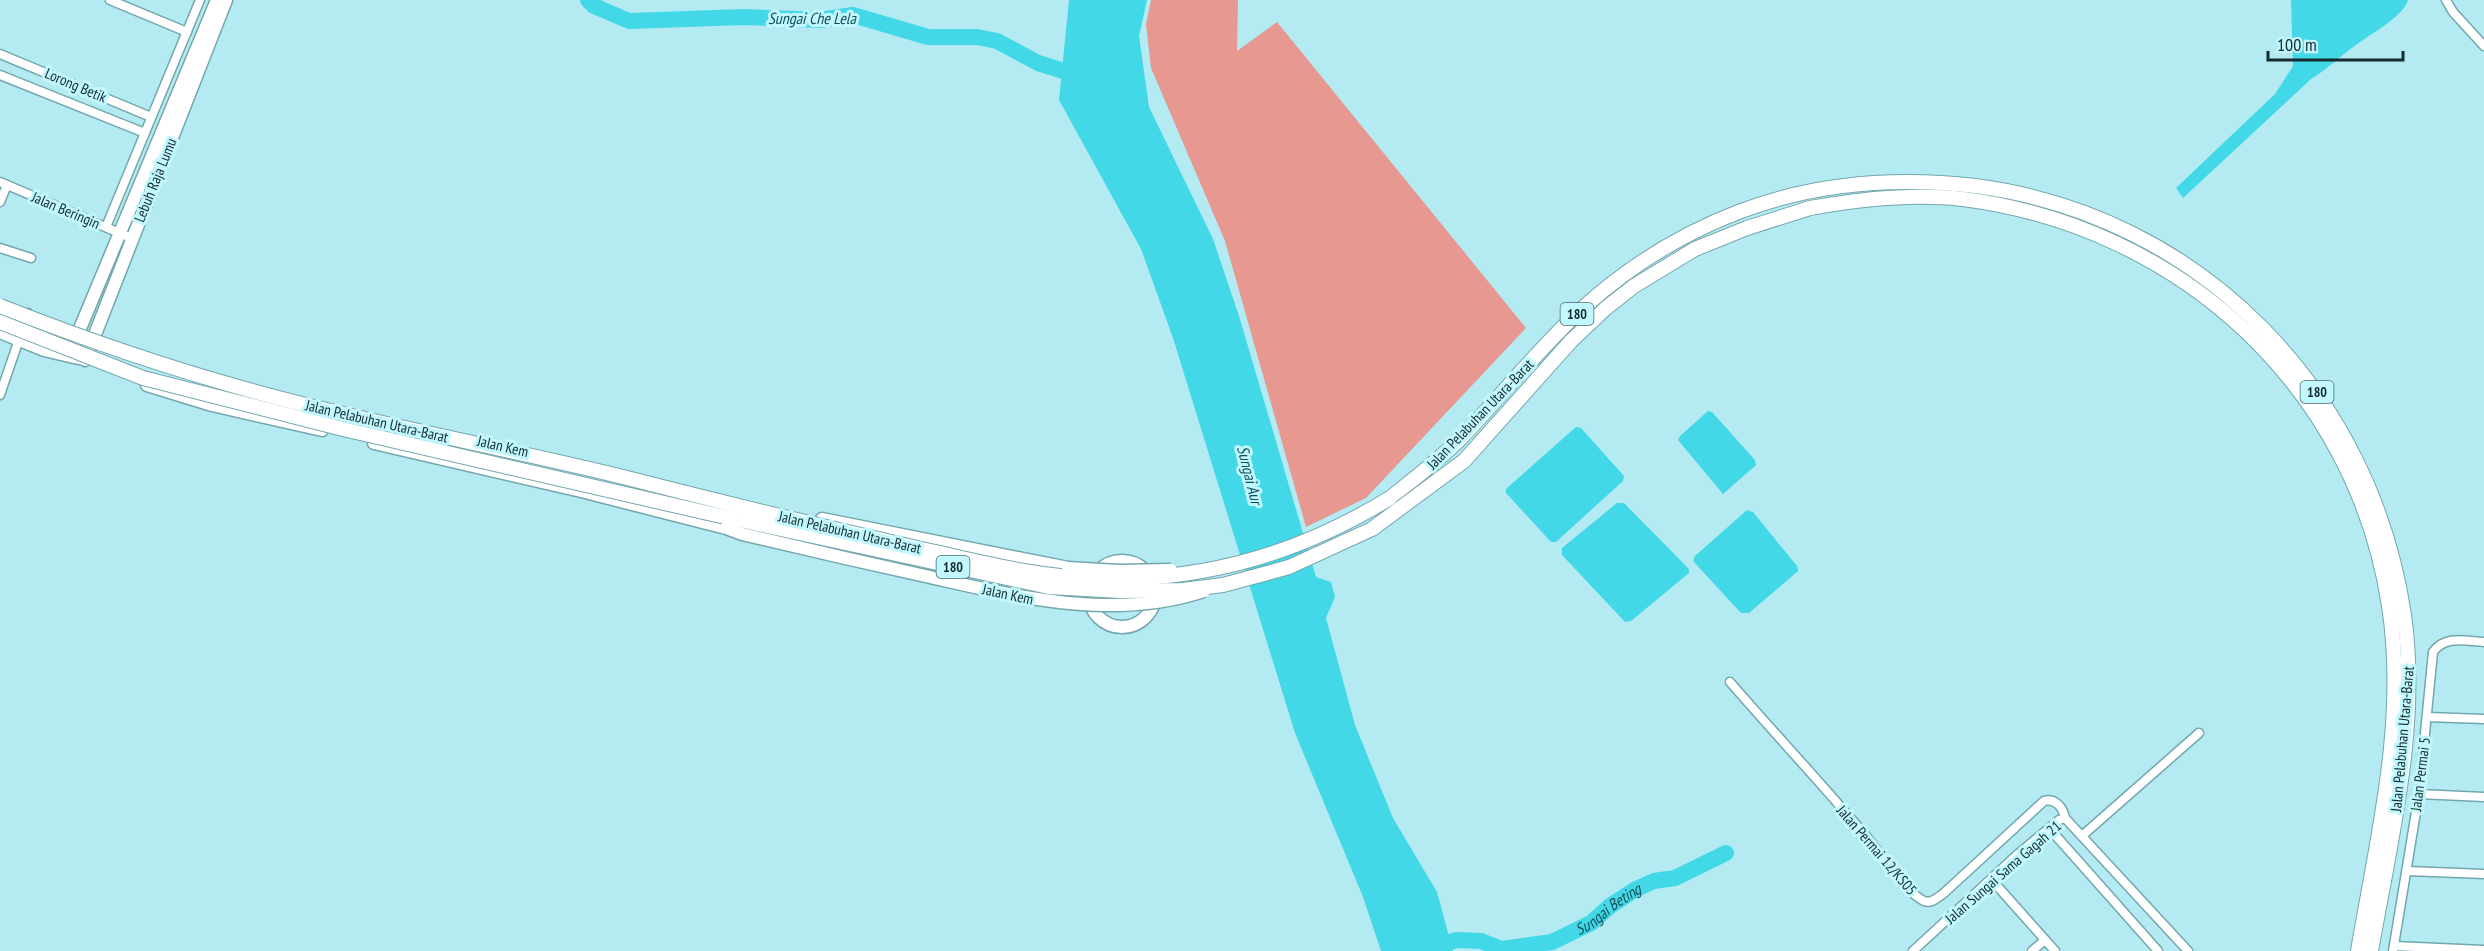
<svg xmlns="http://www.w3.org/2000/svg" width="2484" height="951" viewBox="0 0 2484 951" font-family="'PT Sans Narrow',sans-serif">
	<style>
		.green { fill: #e79890 }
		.water { fill: #43d8e7 }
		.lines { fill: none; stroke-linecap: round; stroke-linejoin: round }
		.river { stroke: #43d8e7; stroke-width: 16 }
		.street-casing { stroke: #72a7ad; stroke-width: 11 }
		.secondary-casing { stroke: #72a7ad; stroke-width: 15 }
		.primary-casing { stroke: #72a7ad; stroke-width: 16 }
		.street { stroke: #fff; stroke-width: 8 }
		.secondary { stroke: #fff; stroke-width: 12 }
		.primary { stroke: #fff; stroke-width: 14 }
		.secondary-bridge-casing { stroke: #72a7ad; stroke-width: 15; stroke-linecap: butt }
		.primary-bridge-casing { stroke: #72a7ad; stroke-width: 16; stroke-linecap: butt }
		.secondary-bridge { stroke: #fff; stroke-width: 12 }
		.primary-bridge { stroke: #fff; stroke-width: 14 }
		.labels { text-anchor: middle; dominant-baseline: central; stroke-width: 6; stroke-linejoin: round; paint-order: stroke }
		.shield { fill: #c1f8ff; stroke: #49686c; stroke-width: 1.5 }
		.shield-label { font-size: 14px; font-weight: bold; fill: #152b2d }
		.street-label { font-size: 15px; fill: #152b2d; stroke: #c1f8ff }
		.water-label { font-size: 16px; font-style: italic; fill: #115057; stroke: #c1f8ff }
	</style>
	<rect width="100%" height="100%" fill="#b4ebf2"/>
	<!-- green -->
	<polygon class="green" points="1151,0 1238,0 1237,51 1277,22 1526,328 1366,498 1306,527 1225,241 1151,68 1146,24"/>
	<!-- water -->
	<g class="water">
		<polygon points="1069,0 1147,0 1139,36 1149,107 1213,239 1239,316 1316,577 1331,582 1335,597 1326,618 1355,725 1393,818 1437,892 1453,951 1381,951 1363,897 1295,733 1173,338 1141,249 1059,100"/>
		<path d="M 2291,0 L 2408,0 C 2402,18 2370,34 2356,45 C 2340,56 2328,69 2311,79 L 2183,198 L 2176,188 L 2275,94 L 2293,66 Z"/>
		<polygon points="1708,411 1712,412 1755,460 1756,465 1723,494 1678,440 1680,436"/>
		<polygon points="1576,427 1581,428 1624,476 1623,481 1556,542 1551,542 1506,493 1506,489"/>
		<polygon points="1617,503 1624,503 1689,569 1689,573 1631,621 1625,622 1562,555 1562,548"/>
		<polygon points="1747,510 1753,512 1797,566 1798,571 1749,613 1741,613 1693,561 1695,556"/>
	</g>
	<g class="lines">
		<!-- river -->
		<g class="river">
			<polyline points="588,0 594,6 629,21 744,17 819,20 853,15 928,37 977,37 997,41 1038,63 1083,77"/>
			<path id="s1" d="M 1417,951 L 1457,940 L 1481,941 L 1501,949 L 1552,942 L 1591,923 L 1610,906 L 1636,889 L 1654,881 L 1675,878 L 1726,853"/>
		</g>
		<!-- street casing -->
		<g class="street-casing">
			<g id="street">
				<polyline points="110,0 187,32"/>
				<polyline points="2446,0 2453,12 2484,46"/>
				<polyline points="0,54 151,117"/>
				<polyline points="0,75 145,133"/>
				<polyline points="0,182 131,238"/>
				<polyline points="0,202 7,185"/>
				<polyline points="106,227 200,0"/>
				<polyline points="0,248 31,258"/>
				<polyline points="0,395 28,313"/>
				<path d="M 1730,682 C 1775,734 1822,784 1866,836 C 1879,851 1907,894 1924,901 C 1931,904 1937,898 1944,893 L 2044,801 C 2055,798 2063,807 2065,818"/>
				<polyline points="2427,717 2484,719"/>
				<polyline points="2419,794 2484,797"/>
				<polyline points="2049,828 2158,951"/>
				<polyline points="2083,835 2199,733"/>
				<polyline points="2407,871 2484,874"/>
				<polyline points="1991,879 2055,951"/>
				<polyline points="2394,946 2484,950"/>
				<polyline points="1913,951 2018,854 2059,820 2065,818 2188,951"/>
				<polyline points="2032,951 2045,940"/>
				<path d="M 2393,951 L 2419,794 L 2433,652 C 2445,635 2465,641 2484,642"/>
			</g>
		</g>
		<!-- secondary casing -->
		<g class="secondary-casing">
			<g id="secondary">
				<polyline points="0,332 44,350 78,358"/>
				<polyline points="74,343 217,0"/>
				<polyline points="85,360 226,0"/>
				<polyline points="147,385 212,405 322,430"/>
				<polyline points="374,443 581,491 726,528 796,538"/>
				<polyline points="822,519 1068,568"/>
				<circle cx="1122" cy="594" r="33"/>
				<polyline points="1009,585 1040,592 1089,598"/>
			</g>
		</g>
		<!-- primary casing -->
		<g class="primary-casing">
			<g id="primary">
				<path d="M 1810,208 C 1860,199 1912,193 1963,199 C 2181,227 2356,387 2389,606 C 2407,721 2377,838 2358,951"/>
				<path d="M 1390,498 C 1414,479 1439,460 1461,438 C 1502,395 1539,348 1583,308 C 1628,267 1683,233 1741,211 C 1816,183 1896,177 1975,186 C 2201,215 2371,392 2404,615 C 2420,726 2390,842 2371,951"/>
			</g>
		</g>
		<!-- street -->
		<use href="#street" class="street"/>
		<!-- secondary -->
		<use href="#secondary" class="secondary"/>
		<!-- primary -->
		<use href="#primary" class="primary"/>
		<!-- secondary-bridge casing -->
		<g class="secondary-bridge-casing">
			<g id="secondary-bridge">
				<path d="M 726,528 L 742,534 C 805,549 867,563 930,577 C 1020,597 1113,621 1204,591"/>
				<polyline points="1068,568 1119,571 1171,570"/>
			</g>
		</g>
		<!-- primary-bridge casing -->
		<g class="primary-bridge-casing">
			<g id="primary-bridge">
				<path d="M 0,306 C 101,346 204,380 310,406 C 415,432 522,452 627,478 C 721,502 815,525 909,546 C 975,561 1041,579 1109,579 C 1211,579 1302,552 1390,498"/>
				<polyline points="0,322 143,378 343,429 712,514 1049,587 1120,591 1183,590 1223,585 1289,567 1372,529 1464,461 1571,341 1606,308 1634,286 1695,249 1747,228 1810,208"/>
			</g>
		</g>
		<!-- secondary-bridge -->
		<use href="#secondary-bridge" class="secondary-bridge"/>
		<!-- primary-bridge -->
		<use href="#primary-bridge" class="primary-bridge"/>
	</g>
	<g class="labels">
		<!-- shield labels -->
		<g class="shield">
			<rect x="1560.5" y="303" width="33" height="22" rx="4.5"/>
			<rect x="2300.5" y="381" width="33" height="22" rx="4.5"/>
			<rect x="936.5" y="556" width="33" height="22" rx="4.5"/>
		</g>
		<g class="shield-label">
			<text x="1577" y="314">180</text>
			<text x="2317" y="392">180</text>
			<text x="953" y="567">180</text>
		</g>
		<!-- street labels -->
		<g class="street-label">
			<text transform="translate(76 85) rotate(23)">Lorong Betik</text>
			<text transform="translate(155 180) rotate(-68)">Lebuh Raja Lumu</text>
			<text transform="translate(66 210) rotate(23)">Jalan Beringin</text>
			<text transform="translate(1480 414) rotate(-46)">Jalan Pelabuhan Utara-Barat</text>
			<text transform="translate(377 421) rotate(13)">Jalan Pelabuhan Utara-Barat</text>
			<text transform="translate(503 446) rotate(13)">Jalan Kem</text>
			<text transform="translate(850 532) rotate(13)">Jalan Pelabuhan Utara-Barat</text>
			<text transform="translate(1008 594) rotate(12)">Jalan Kem</text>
			<text transform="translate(2402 739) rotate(-85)">Jalan Pelabuhan Utara-Barat</text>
			<text transform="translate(2420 774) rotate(-83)">Jalan Permai 5</text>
			<text transform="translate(1877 850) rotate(49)">Jalan Permai 12/KS05</text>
			<text transform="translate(2003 872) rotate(-41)">Jalan Sungai Sama Gagah 21</text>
		</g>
		<!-- water labels -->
		<g class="water-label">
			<text x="812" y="18">Sungai Che Lela</text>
			<text transform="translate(1250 475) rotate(76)">Sungai Aur</text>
			<text stroke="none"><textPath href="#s1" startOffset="204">Sungai Beting</textPath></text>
		</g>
	</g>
	<!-- scale -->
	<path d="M2268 51v9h135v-9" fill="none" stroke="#152b2d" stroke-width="3"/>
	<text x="2277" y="51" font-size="18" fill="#152b2d" stroke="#c1f8ff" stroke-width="4.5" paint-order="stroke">100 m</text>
</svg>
